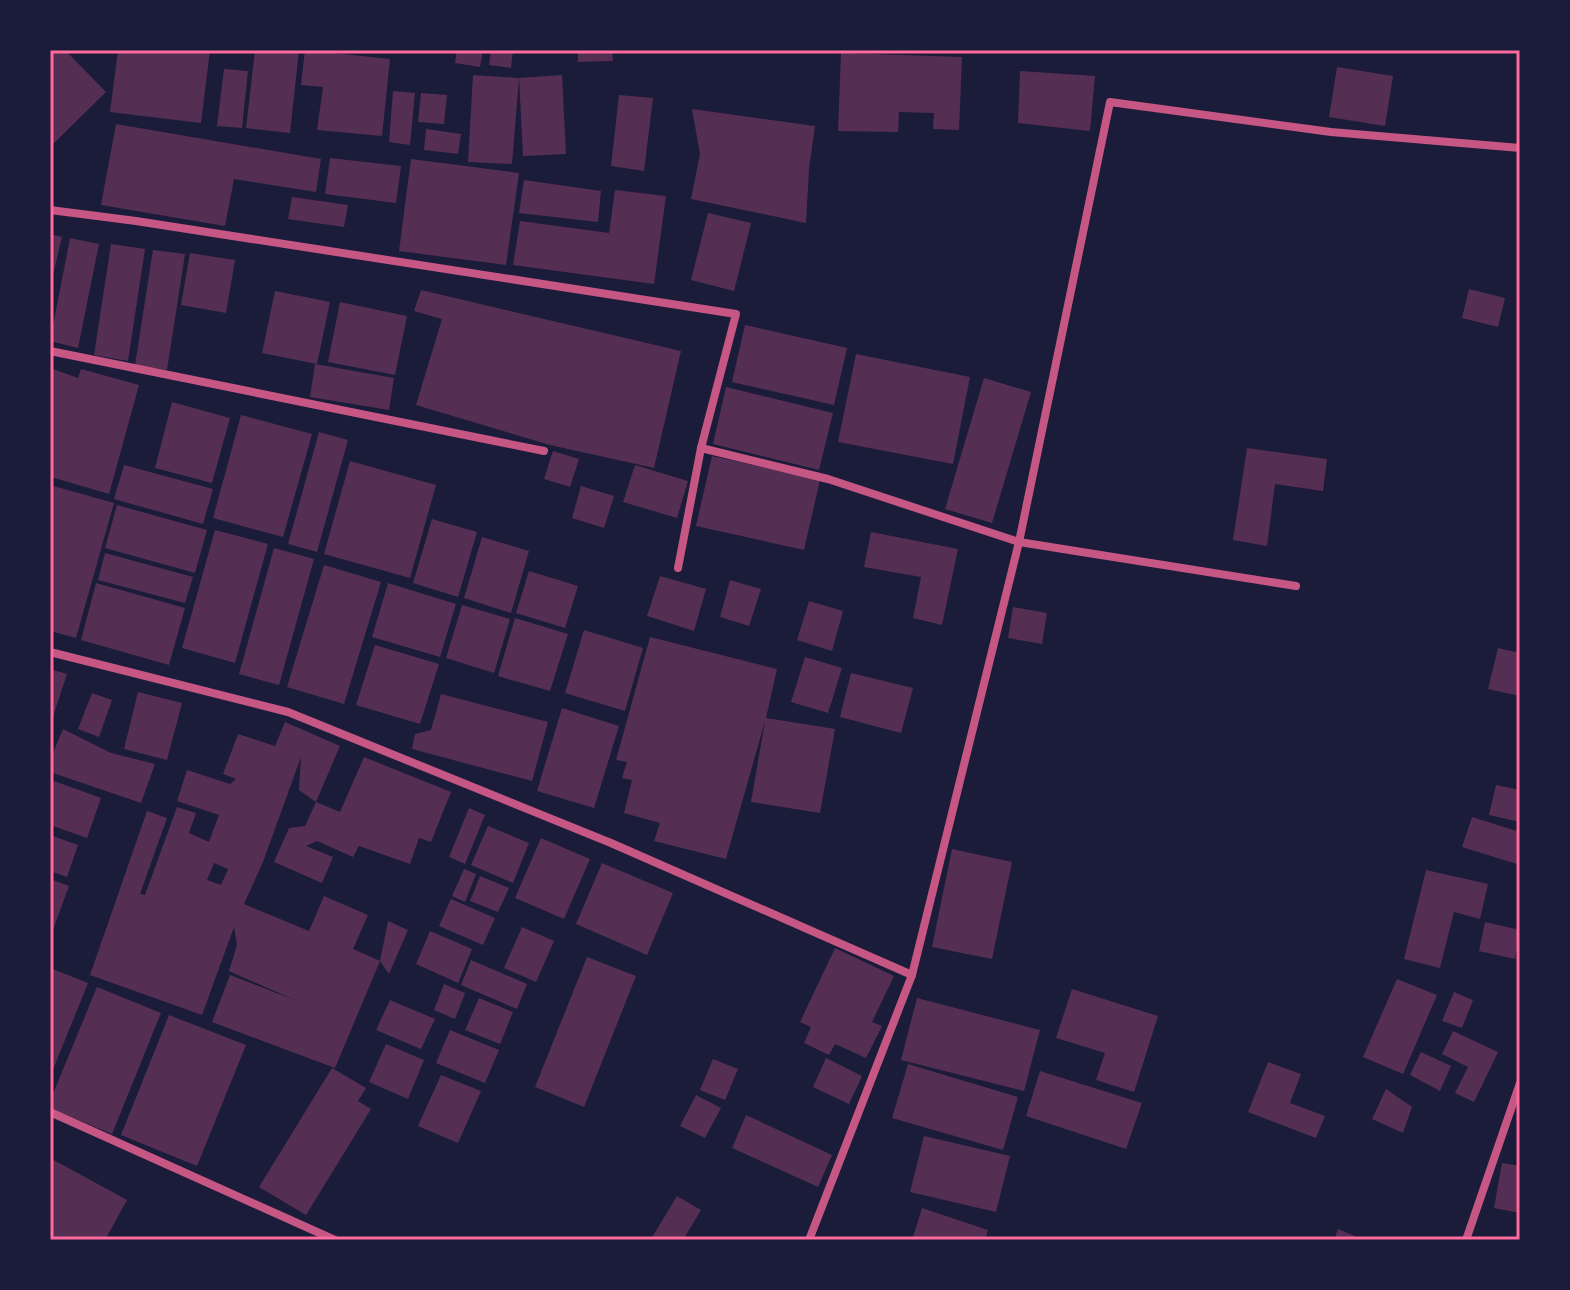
<svg xmlns="http://www.w3.org/2000/svg" width="1570" height="1290" viewBox="0 0 1570 1290" font-family="Overpass,sans-serif">
	<style>
		.building { fill: #542f53; fill-rule: evenodd }
		.lines { fill: none; stroke-linecap: round; stroke-linejoin: round }
		.minor { stroke: #c65784; stroke-width: 8 }
		.neatline { fill: none; stroke: #ff6b9d; stroke-width: 3 }
	</style>
	<rect width="100%" height="100%" fill="#1b1b3a"/>
	<!-- building -->
	<g class="building">
		<polygon points="50,50 65,50 106,92 50,147"/>
		<polygon points="118,50 210,50 201,123 110,112"/>
		<polygon points="255,50 299,50 290,133 246,128"/>
		<polygon points="305,50 390,59 382,136 317,130 323,87 301,85"/>
		<polygon points="457,50 483,50 480,67 455,63"/>
		<polygon points="491,50 513,50 511,68 489,65"/>
		<polygon points="578,50 612,50 613,61 578,62"/>
		<polygon points="841,53 962,57 959,130 933,129 934,113 899,112 898,132 838,131"/>
		<polygon points="1337,67 1393,76 1385,126 1329,117"/>
		<polygon points="224,69 248,71 242,128 217,126"/>
		<polygon points="1020,71 1095,76 1090,131 1018,123"/>
		<polygon points="473,75 519,78 562,75 566,154 523,156 519,78 512,164 468,162"/>
		<polygon points="393,91 415,93 410,145 389,142"/>
		<polygon points="421,93 447,95 444,124 418,122"/>
		<polygon points="619,95 653,98 644,171 611,166"/>
		<polygon points="692,109 815,126 809,169 806,223 691,199 700,154"/>
		<polygon points="116,124 321,159 316,192 234,179 225,226 101,205"/>
		<polygon points="426,129 461,134 458,154 424,150"/>
		<polygon points="330,158 401,166 396,203 325,194"/>
		<polygon points="411,159 519,173 506,265 399,251"/>
		<polygon points="524,180 601,191 598,222 519,213"/>
		<polygon points="615,190 666,196 654,284 513,265 520,221 609,233"/>
		<polygon points="292,197 348,205 344,227 288,219"/>
		<polygon points="708,213 751,223 734,291 691,280"/>
		<polygon points="50,234 62,237 51,283 50,283"/>
		<polygon points="70,238 99,244 78,348 50,341"/>
		<polygon points="111,244 145,249 128,361 94,355"/>
		<polygon points="153,250 185,254 167,370 135,365"/>
		<polygon points="190,253 235,260 226,313 181,305"/>
		<polygon points="1469,289 1505,298 1498,327 1462,318"/>
		<polygon points="421,290 681,351 654,468 550,445 416,405 442,319 414,311"/>
		<polygon points="275,291 330,302 317,364 262,353"/>
		<polygon points="340,302 407,316 395,375 328,362"/>
		<polygon points="745,325 847,348 834,405 732,382"/>
		<polygon points="856,354 970,377 953,464 838,442"/>
		<polygon points="315,364 394,378 389,410 310,397"/>
		<polygon points="50,368 78,378 81,369 139,385 109,494 51,477"/>
		<polygon points="984,378 1031,392 992,523 945,509"/>
		<polygon points="726,387 833,413 819,470 713,444"/>
		<polygon points="172,402 230,418 212,483 155,468"/>
		<polygon points="241,415 312,434 283,537 213,518"/>
		<polygon points="319,432 348,440 317,552 288,544"/>
		<polygon points="1247,448 1327,459 1323,491 1275,484 1267,546 1233,540"/>
		<polygon points="553,451 579,459 570,487 544,479"/>
		<polygon points="712,456 820,480 804,550 696,526"/>
		<polygon points="350,461 436,485 410,578 324,554"/>
		<polygon points="124,465 213,489 203,524 114,499"/>
		<polygon points="635,465 688,481 677,518 623,502"/>
		<polygon points="50,485 114,503 76,638 50,631"/>
		<polygon points="581,486 614,496 604,528 572,518"/>
		<polygon points="117,505 207,530 195,573 105,548"/>
		<polygon points="432,519 477,532 458,597 413,583"/>
		<polygon points="215,530 268,544 235,663 182,648"/>
		<polygon points="871,532 958,549 942,625 913,618 921,577 864,567"/>
		<polygon points="482,537 529,551 511,613 464,598"/>
		<polygon points="274,548 314,559 279,685 239,674"/>
		<polygon points="105,553 193,577 185,603 98,580"/>
		<polygon points="324,565 381,582 344,704 287,687"/>
		<polygon points="529,571 578,586 565,628 516,613"/>
		<polygon points="660,576 706,589 694,631 647,616"/>
		<polygon points="730,580 761,589 749,626 720,617"/>
		<polygon points="96,583 185,608 169,665 81,640"/>
		<polygon points="388,583 456,604 440,657 372,637"/>
		<polygon points="809,601 843,611 832,651 797,640"/>
		<polygon points="462,605 510,619 494,673 446,658"/>
		<polygon points="1013,607 1047,613 1042,644 1008,638"/>
		<polygon points="515,618 568,634 550,691 498,676"/>
		<polygon points="584,630 643,648 625,711 565,693"/>
		<polygon points="650,637 777,669 766,718 835,729 820,813 751,802 765,721 726,859 654,841 660,823 624,813 632,780 622,778 627,762 616,760"/>
		<polygon points="375,645 439,664 420,724 356,705"/>
		<polygon points="1498,648 1520,653 1520,696 1488,689"/>
		<polygon points="805,657 842,668 828,713 791,702"/>
		<polygon points="50,669 67,674 51,723 50,723"/>
		<polygon points="851,673 913,688 901,733 840,717"/>
		<polygon points="138,692 182,703 167,760 124,749"/>
		<polygon points="92,693 112,700 99,737 78,729"/>
		<polygon points="441,694 548,722 532,781 412,749 415,734 431,730"/>
		<polygon points="562,708 619,726 594,808 537,791"/>
		<path d="M 285,722 L 340,746 L 316,802 L 299,790 L 301,757 L 263,862 L 244,904 L 309,931 L 324,896 L 368,915 L 353,949 L 380,961 L 335,1068 L 212,1022 L 230,975 L 297,1001 L 229,971 L 237,945 L 234,927 L 202,1015 L 90,975 L 147,811 L 167,818 L 140,894 L 145,895 L 177,807 L 196,813 L 189,833 L 209,842 L 219,815 L 177,801 L 187,770 L 230,784 L 236,779 L 223,774 L 238,734 L 275,746 ZM 214,863 L 228,869 L 221,885 L 207,880 Z"/>
		<polygon points="63,729 111,753 155,764 141,803 50,772 50,760"/>
		<polygon points="364,757 451,792 431,842 419,838 410,864 359,846 353,857 317,841 306,846 333,857 322,883 274,862 289,828 305,826 316,802 340,812"/>
		<polygon points="54,781 101,798 87,838 50,825 50,793"/>
		<polygon points="1496,785 1520,790 1520,822 1489,815"/>
		<polygon points="469,808 485,815 465,864 449,857"/>
		<polygon points="1472,817 1520,832 1520,865 1462,847"/>
		<polygon points="488,826 529,843 513,883 471,865"/>
		<polygon points="50,835 78,845 67,877 50,871"/>
		<polygon points="541,838 590,859 564,919 515,898"/>
		<polygon points="952,849 1012,862 992,959 932,947"/>
		<polygon points="602,863 673,893 647,955 576,924"/>
		<polygon points="464,869 476,874 465,902 452,896"/>
		<polygon points="1426,870 1488,884 1480,919 1454,912 1440,968 1404,959"/>
		<polygon points="480,876 509,888 498,912 470,901"/>
		<polygon points="50,879 69,886 50,938"/>
		<polygon points="451,899 495,918 483,945 439,926"/>
		<polygon points="388,921 408,930 389,974 380,961"/>
		<polygon points="1485,922 1520,930 1515,959 1479,951"/>
		<polygon points="522,927 554,941 536,982 504,968"/>
		<polygon points="430,931 472,949 458,983 416,964"/>
		<polygon points="835,948 894,976 872,1022 882,1026 866,1058 835,1044 829,1055 804,1043 811,1027 800,1022"/>
		<polygon points="587,957 636,976 584,1107 535,1087"/>
		<polygon points="471,960 527,984 517,1009 461,985"/>
		<polygon points="50,968 88,983 50,1077"/>
		<polygon points="1397,979 1437,995 1403,1074 1363,1057"/>
		<polygon points="444,984 465,993 455,1019 434,1010"/>
		<polygon points="97,987 161,1013 112,1134 50,1108 50,1101"/>
		<polygon points="1072,989 1158,1016 1134,1092 1096,1080 1105,1053 1056,1038"/>
		<polygon points="1454,992 1473,1000 1462,1028 1442,1021"/>
		<polygon points="479,998 513,1012 500,1044 465,1030"/>
		<polygon points="917,998 1040,1030 1024,1091 901,1060"/>
		<polygon points="390,1000 435,1019 421,1049 376,1030"/>
		<polygon points="169,1015 246,1045 197,1166 121,1135"/>
		<polygon points="450,1030 499,1050 485,1083 436,1063"/>
		<polygon points="1453,1031 1498,1052 1474,1102 1455,1093 1468,1067 1442,1054"/>
		<polygon points="386,1044 424,1060 408,1099 369,1082"/>
		<polygon points="1421,1052 1451,1066 1440,1091 1410,1075"/>
		<polygon points="826,1058 862,1076 849,1104 813,1087"/>
		<polygon points="713,1059 738,1069 725,1100 700,1090"/>
		<polygon points="1268,1062 1301,1074 1290,1103 1325,1116 1316,1138 1248,1112"/>
		<polygon points="908,1064 1018,1097 1003,1150 892,1118"/>
		<polygon points="332,1068 366,1088 358,1101 371,1109 306,1215 259,1187"/>
		<polygon points="1040,1071 1142,1103 1126,1149 1026,1116"/>
		<polygon points="441,1075 481,1091 458,1143 418,1126"/>
		<polygon points="1386,1089 1412,1107 1403,1133 1372,1119"/>
		<polygon points="696,1095 721,1108 705,1138 680,1126"/>
		<polygon points="746,1115 832,1155 818,1187 732,1148"/>
		<polygon points="924,1136 1010,1156 996,1212 910,1192"/>
		<polygon points="50,1158 127,1200 105,1240 50,1240"/>
		<polygon points="1502,1163 1520,1166 1520,1213 1494,1208"/>
		<polygon points="677,1196 701,1210 683,1240 652,1240 651,1239"/>
		<polygon points="922,1208 988,1230 985,1240 912,1240"/>
		<polygon points="1338,1229 1364,1240 1334,1240"/>
	</g>
	<g class="lines">
		<!-- minor -->
		<g class="minor">
			<polyline points="50,210 136,221 736,314 701,448 678,568"/>
			<polyline points="50,351 544,451"/>
			<polyline points="701,448 828,479 1019,542 1296,586"/>
			<polyline points="50,652 288,712 611,843 912,975"/>
			<polyline points="50,1112 335,1240"/>
			<polyline points="809,1240 912,975 1019,542 1110,102 1331,132 1520,148"/>
			<polyline points="1466,1240 1520,1083"/>
		</g>
	</g>
	<!-- border -->
	<rect width="1570" height="1290" fill="none" stroke="#1b1b3a" stroke-width="104"/>
	<rect x="52" y="52" width="1466" height="1186" class="neatline"/>
</svg>
